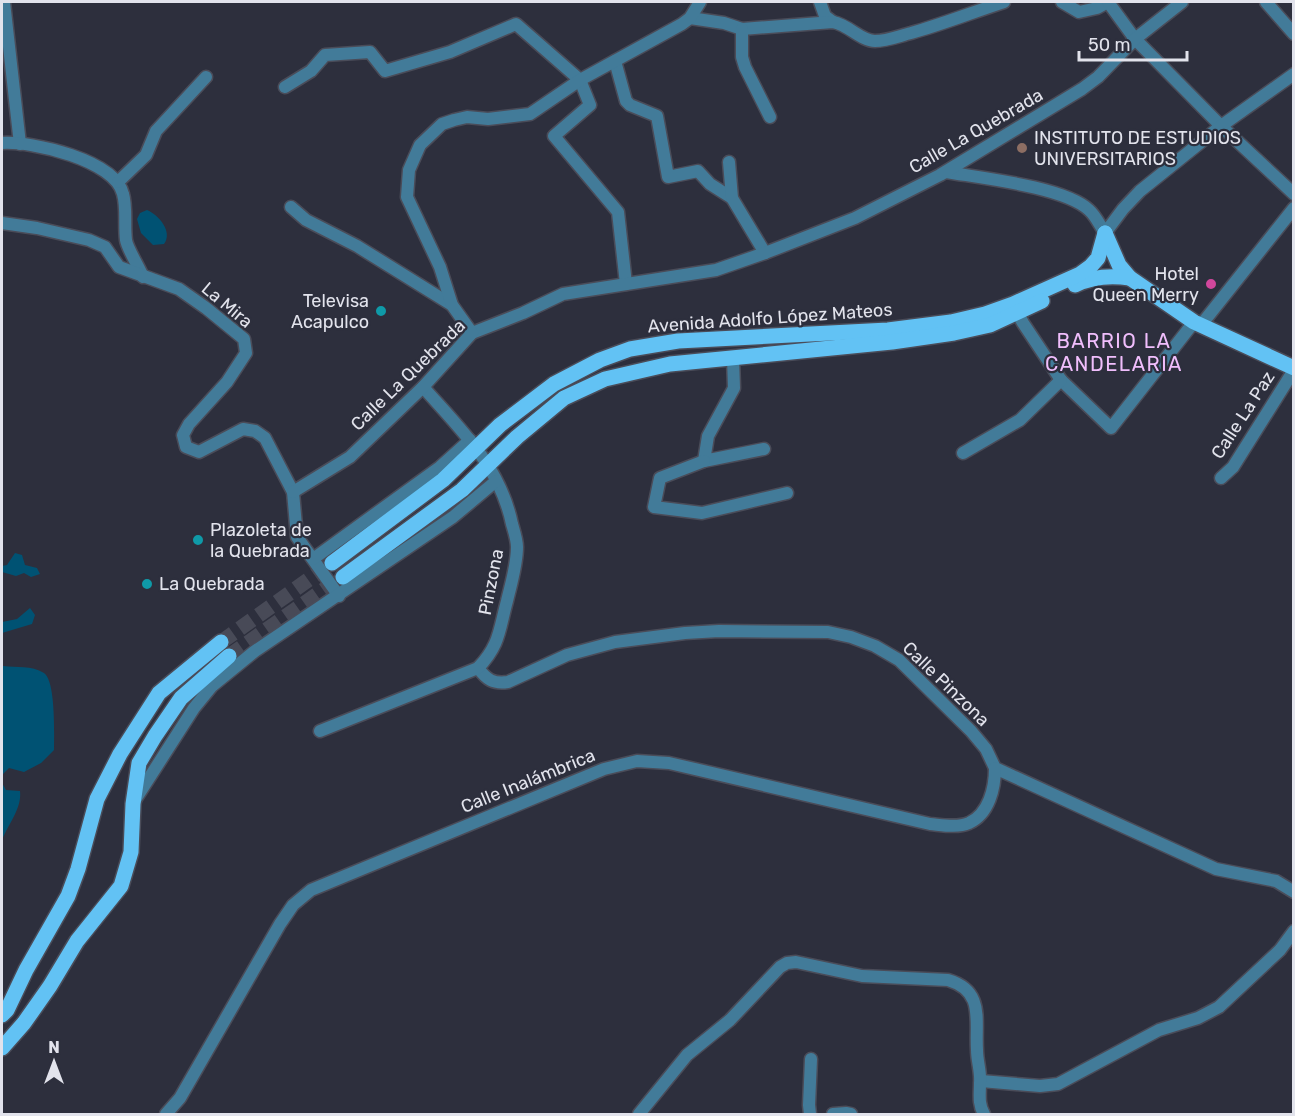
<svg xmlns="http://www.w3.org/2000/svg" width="1295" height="1116" viewBox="0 0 1295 1116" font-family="Rubik,sans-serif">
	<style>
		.water { fill: #005273 }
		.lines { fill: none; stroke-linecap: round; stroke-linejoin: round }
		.primary-tunnel { stroke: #484a57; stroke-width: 15; stroke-dasharray: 15 8; stroke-linecap: butt }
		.minor-casing { stroke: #4a4c59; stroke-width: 15 }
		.tertiary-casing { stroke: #4a4c59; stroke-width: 15 }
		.primary-casing { stroke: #4a4c59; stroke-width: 18 }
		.minor { stroke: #427b99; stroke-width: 12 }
		.tertiary { stroke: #427b99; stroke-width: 12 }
		.primary { stroke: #62c2f4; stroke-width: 15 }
		.education-dot { fill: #8d6e63; stroke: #2d2f3d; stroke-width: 2 }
		.hotel-dot { fill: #d1479c; stroke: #2d2f3d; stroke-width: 2 }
		.culture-dot { fill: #0f9aa8; stroke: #2d2f3d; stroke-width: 2 }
		.labels { text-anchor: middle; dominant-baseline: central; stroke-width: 4.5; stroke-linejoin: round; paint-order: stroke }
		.street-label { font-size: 18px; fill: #e2e3ec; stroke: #2d2f3d }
		.poi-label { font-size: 18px; fill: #e2e3ec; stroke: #2d2f3d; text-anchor: start }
		.neighbourhood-label { font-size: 20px; letter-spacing: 1.5px; fill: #f0befc; stroke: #2d2f3d }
	</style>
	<rect width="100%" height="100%" fill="#2d2f3d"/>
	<!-- water -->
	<g class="water">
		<path d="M 147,210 C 159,215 173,232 164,244 L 153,245 L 141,233 L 137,219 L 140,213 Z"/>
		<polygon points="15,553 22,555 25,565 37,568 40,574 31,577 24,573 16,576 2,572 2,566 7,565"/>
		<polygon points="30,608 35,615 32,624 2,633 2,622 17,619"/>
		<path d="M 2,664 L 3,666 C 17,668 31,665 44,673 C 56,681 54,736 54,750 L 41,763 L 24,772 L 9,768 L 2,775 Z"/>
		<path d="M 2,783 L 6,790 L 20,791 C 22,808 9,823 2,840 Z"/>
	</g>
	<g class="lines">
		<!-- primary-tunnel -->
		<g class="primary-tunnel">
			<polyline points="221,642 332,563"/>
			<polyline points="229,656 342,577"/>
		</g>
		<!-- minor casing -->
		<g class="minor-casing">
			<g id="minor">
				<polyline points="4,2 20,144"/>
				<polyline points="820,2 825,16 833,22"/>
				<polyline points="1062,2 1079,12 1097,8 1108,2"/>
				<polyline points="1108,2 1135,39 1221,126 1294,194"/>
				<polyline points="1266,2 1294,34"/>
				<path d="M 690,18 L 724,23 L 742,29 L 833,22 C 849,25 861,41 875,41 C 887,41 899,36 911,33 C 943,24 973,12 1004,2"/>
				<polyline points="742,29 742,57 745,67 770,117"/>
				<polyline points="615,61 626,101 630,105 657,116 668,177 698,171 710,184 732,198"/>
				<polyline points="285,87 311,71 325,55 370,52 385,71 450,52 516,24 580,80 590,105 554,136 618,212 626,284"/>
				<path d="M 2,143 C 32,141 115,160 123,194 C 127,208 124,225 126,240 C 127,248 139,267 143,277"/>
				<polyline points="729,162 732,198 765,253"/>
				<path d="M 946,172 C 981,178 1065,187 1089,210 C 1096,216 1100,226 1105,233 L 1123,209 L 1140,191 L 1221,126 L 1294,74"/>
				<polyline points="118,182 146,155 156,131 206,77"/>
				<polyline points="291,207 306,220 357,246 452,305"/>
				<polyline points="2,223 37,228 89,240 105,247 119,267 179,289 206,308 244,339 246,353 227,382 189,424 183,435 186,447 199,452 243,429 255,431 265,438 293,492 297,537 339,596"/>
				<polyline points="1013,305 1023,323 1061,380 1111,428 1194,322"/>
				<polyline points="1201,325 1294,208"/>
				<polyline points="472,333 523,313 563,294 716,270 765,253 855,218 940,175 1082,89 1098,77 1135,39 1182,2"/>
				<polyline points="733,358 734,388 708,436 704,461 764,449"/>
				<polyline points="963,453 1020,420 1061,380"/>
				<polyline points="704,461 660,478 654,507 702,513 787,493"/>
				<polyline points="1221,478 1233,467 1294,370"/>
				<polyline points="313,559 440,467 470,440"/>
				<path d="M 478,668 C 487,680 493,684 508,682 L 567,655 L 615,642 L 685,633 L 719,631 L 828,632 L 851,637 L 875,646 L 899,660 L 971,731 L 986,749 L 995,768 L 1216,869 L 1276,881 L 1294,892"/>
				<path d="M 320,731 L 478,668 C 500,645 499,630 507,601 C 511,584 517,565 517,547 C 517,540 514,531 512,524 C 500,466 461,430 423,387"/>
				<polyline points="135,800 194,708 212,686 255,651 453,517 496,481"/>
				<polyline points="981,1081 1040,1086 1058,1084 1159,1030 1198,1018 1219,1007 1280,950 1294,931"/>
				<path d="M 166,1114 L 180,1098 L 280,924 L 293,905 L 311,890 L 604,769 L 637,761 L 669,763 L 930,824 C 942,825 957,828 969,823 C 989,814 995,788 995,768"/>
				<path d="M 639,1114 L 687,1055 L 730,1020 L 780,967 L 787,963 L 796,962 L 862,976 L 948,980 C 985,991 975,1020 977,1050 C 977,1061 981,1072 980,1083 C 980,1094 978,1104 984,1114"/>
				<polyline points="810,1114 809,1105 811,1059"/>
				<polyline points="833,1114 846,1113 851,1114"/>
			</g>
		</g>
		<!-- tertiary casing -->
		<g class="tertiary-casing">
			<polyline id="tertiary" points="293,492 350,457 423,387 472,333 452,305 440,267 407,197 409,170 420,145 442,124 454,120 467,117 488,119 530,114 580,80 682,24 690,18 700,2"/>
		</g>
		<!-- primary casing -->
		<g class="primary-casing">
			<g id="primary">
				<polyline points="1105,233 1119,265 1130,278 1194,322 1294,368"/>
				<path d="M 1075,285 C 1093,276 1110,275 1130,278"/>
				<polyline points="332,563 443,480 500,425 554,384 600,360 630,349 678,341 888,330 951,322 985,314 1013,304 1080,274 1091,266 1098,258 1105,233"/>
				<polyline points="343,577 462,490 517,437 564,398 605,379 670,364 892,342 954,333 990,325 1042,301"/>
				<polyline points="2,1015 7,1010 26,970 68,896 78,869 97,799 120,754 159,693 221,642"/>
				<polyline points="2,1048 24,1023 50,986 77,941 121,886 131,852 133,804 139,763 155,736 181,698 229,656"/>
			</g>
		</g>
		<!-- minor -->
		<use href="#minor" class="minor"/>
		<!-- tertiary -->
		<use href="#tertiary" class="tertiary"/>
		<!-- primary -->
		<use href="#primary" class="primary"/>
	</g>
	<!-- markers -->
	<circle class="education-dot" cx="1022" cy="148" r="6"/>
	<circle class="hotel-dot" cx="1211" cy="284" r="6"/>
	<g class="culture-dot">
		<circle cx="381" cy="311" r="6"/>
		<circle cx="198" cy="540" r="6"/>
		<circle cx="147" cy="584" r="6"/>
	</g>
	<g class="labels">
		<!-- street labels -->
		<g class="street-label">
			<text transform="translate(976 131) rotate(-30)">Calle La Quebrada</text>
			<text transform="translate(227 305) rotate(40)">La Mira</text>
			<text transform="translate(770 318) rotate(-4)">Avenida Adolfo López Mateos</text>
			<text transform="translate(408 375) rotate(-44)">Calle La Quebrada</text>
			<text transform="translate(1243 415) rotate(-57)">Calle La Paz</text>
			<text transform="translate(491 582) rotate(-79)">Pinzona</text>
			<text transform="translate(946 684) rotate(44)">Calle Pinzona</text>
			<text transform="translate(528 781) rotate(-22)">Calle Inalámbrica</text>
		</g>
		<!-- poi labels -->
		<g class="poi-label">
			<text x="1034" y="138">INSTITUTO DE ESTUDIOS<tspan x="1034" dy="21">UNIVERSITARIOS</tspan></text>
			<text x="1199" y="274" text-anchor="end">Hotel<tspan x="1199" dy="21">Queen Merry</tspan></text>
			<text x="369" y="301" text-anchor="end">Televisa<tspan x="369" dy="21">Acapulco</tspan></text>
			<text x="210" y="530">Plazoleta de<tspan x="210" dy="21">la Quebrada</tspan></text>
			<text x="159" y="584">La Quebrada</text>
		</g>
		<!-- neighbourhood labels -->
		<g class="neighbourhood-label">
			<text x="1114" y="341">BARRIO LA<tspan x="1114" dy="23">CANDELARIA</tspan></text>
		</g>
	</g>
	<!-- border -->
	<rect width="1295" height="1116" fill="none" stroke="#e2e3ec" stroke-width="6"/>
	<!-- north arrow -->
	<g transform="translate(54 1062)" stroke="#2d2f3d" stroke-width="4.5" paint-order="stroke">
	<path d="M0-4.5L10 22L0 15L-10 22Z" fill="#e2e3ec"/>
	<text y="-9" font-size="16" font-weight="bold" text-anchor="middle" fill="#e2e3ec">N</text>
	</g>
	<!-- scale -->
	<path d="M1079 51v9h108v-9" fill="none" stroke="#e2e3ec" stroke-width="3"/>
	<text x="1088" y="51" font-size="18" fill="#e2e3ec" stroke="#2d2f3d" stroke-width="4.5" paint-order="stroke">50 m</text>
</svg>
